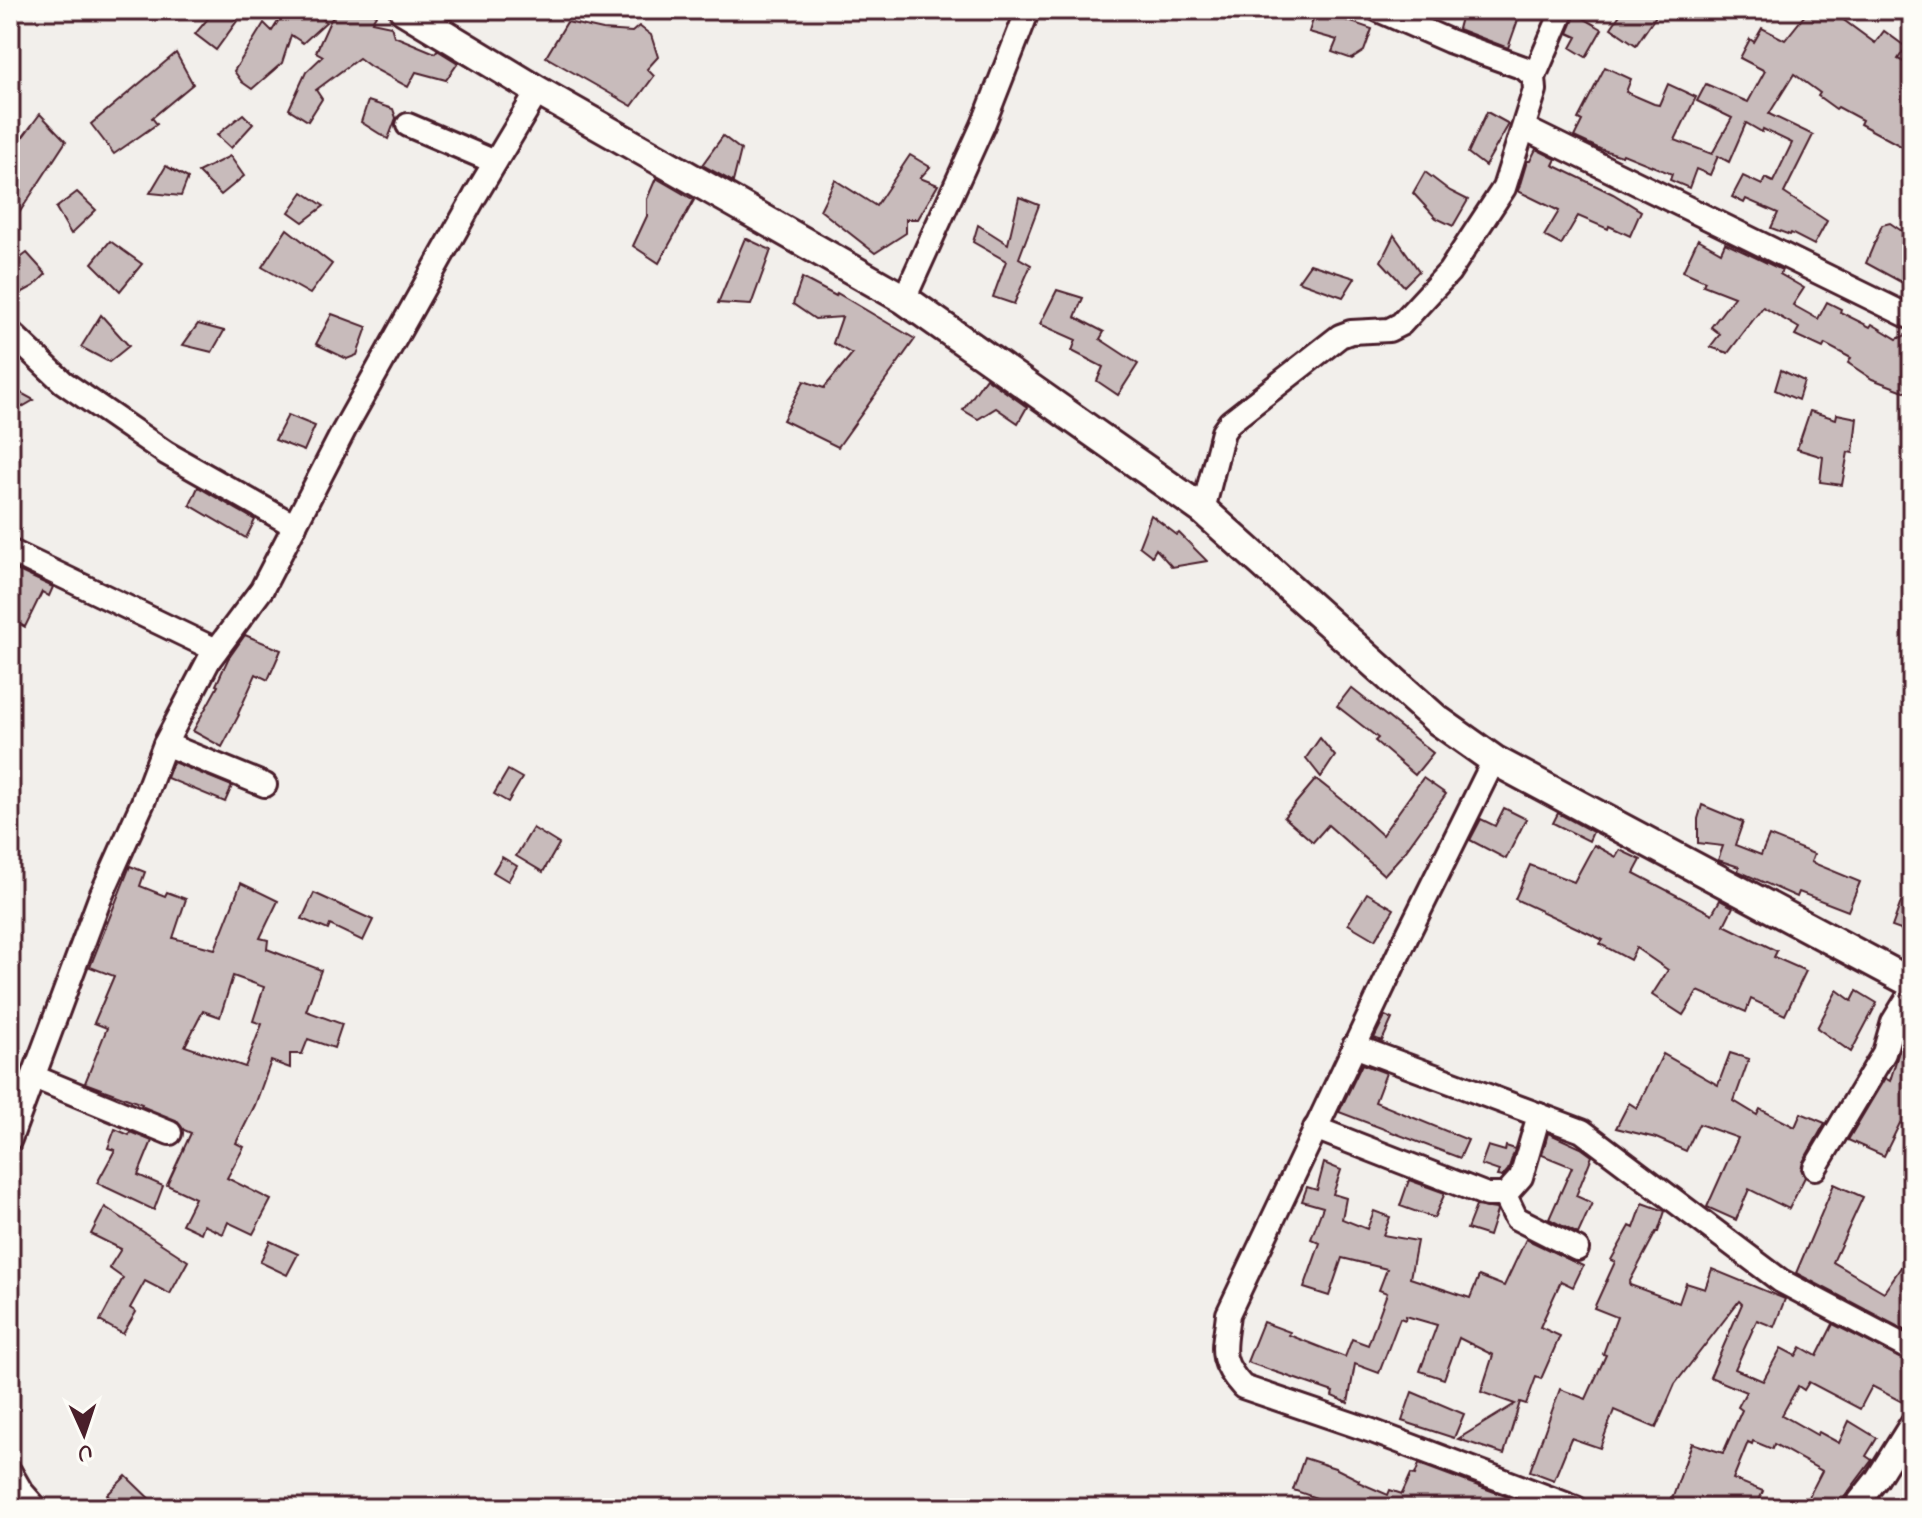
<svg xmlns="http://www.w3.org/2000/svg" width="1922" height="1518" viewBox="0 0 1922 1518" font-family="Mynerve,sans-serif">
	<style>
		.building { fill: #c8bbbb; stroke: #4a1f2b; stroke-width: 2; fill-rule: evenodd }
		.lines { fill: none; stroke-linecap: round; stroke-linejoin: round }
		.minor-casing { stroke: #4a1f2b; stroke-width: 28 }
		.major-casing { stroke: #4a1f2b; stroke-width: 34 }
		.minor { stroke: #fdfcf7; stroke-width: 22 }
		.major { stroke: #fdfcf7; stroke-width: 28 }
	</style>
	<rect width="100%" height="100%" fill="#f2efeb"/>
	<filter id="ink" filterUnits="userSpaceOnUse"><feTurbulence type="fractalNoise" baseFrequency=".0125" numOctaves="2"/><feDisplacementMap in="SourceGraphic" scale="16" xChannelSelector="R" yChannelSelector="G"/><feConvolveMatrix kernelMatrix="1 2 1 2 8 2 1 2 1" color-interpolation-filters="sRGB"/></filter>
	<g filter="url(#ink)">
		<!-- building -->
		<g class="building">
			<polygon points="215,10 226,10 237,21 216,50 195,34"/>
			<polygon points="339,10 379,10 372,22 391,26 394,36 435,53 437,50 458,63 446,80 416,72 408,87 371,67 359,58 316,90 322,99 308,121 289,109 306,72 323,56 316,52 330,21"/>
			<polygon points="1316,10 1372,29 1364,51 1352,59 1332,52 1337,40 1309,32"/>
			<polygon points="1463,10 1497,10 1519,17 1508,48 1458,29"/>
			<polygon points="1623,10 1660,10 1636,45 1611,28"/>
			<polygon points="1809,10 1830,10 1875,43 1884,31 1906,47 1898,59 1912,66 1912,152 1860,124 1862,120 1838,107 1836,109 1818,96 1820,93 1794,74 1769,114 1813,135 1784,193 1827,221 1814,245 1791,233 1790,235 1771,228 1778,213 1746,199 1744,203 1732,197 1743,176 1762,185 1765,178 1773,182 1792,143 1763,129 1762,132 1746,123 1729,162 1718,156 1710,175 1696,169 1689,188 1670,180 1672,174 1623,154 1622,156 1600,149 1574,137 1582,121 1578,119 1605,67 1631,79 1626,92 1654,104 1659,105 1668,84 1696,97 1675,140 1712,154 1732,118 1697,101 1706,84 1748,102 1765,71 1740,58 1750,39 1754,42 1762,28 1785,40"/>
			<polygon points="284,12 317,14 326,22 303,43 291,35 282,63 252,89 242,82 234,71 264,23 272,31"/>
			<polygon points="1576,14 1602,29 1586,57 1571,48 1577,37 1568,33"/>
			<polygon points="567,22 603,30 632,32 639,26 651,35 658,57 647,69 654,76 632,106 546,57"/>
			<polygon points="176,53 193,84 152,118 157,124 114,154 91,124"/>
			<polygon points="368,101 393,109 396,118 388,139 361,122"/>
			<polygon points="1487,112 1509,124 1485,166 1468,153"/>
			<polygon points="40,114 66,141 10,227 10,154"/>
			<polygon points="243,114 253,124 231,148 217,135"/>
			<polygon points="723,136 741,150 733,182 702,165"/>
			<polygon points="1536,149 1556,159 1553,165 1613,194 1641,211 1630,236 1609,226 1608,229 1578,216 1561,245 1544,236 1559,211 1518,191 1527,161 1530,161"/>
			<polygon points="910,155 930,167 920,178 938,185 918,219 906,219 906,233 875,253 820,210 835,180 876,206"/>
			<polygon points="230,156 244,176 221,195 198,172"/>
			<polygon points="166,166 188,178 181,196 150,193"/>
			<polygon points="1425,172 1450,191 1468,200 1453,226 1436,218 1413,193"/>
			<polygon points="656,178 694,200 659,263 633,246 647,216 647,199"/>
			<polygon points="77,192 96,210 71,234 56,208"/>
			<polygon points="303,192 324,206 303,222 289,212"/>
			<polygon points="1019,197 1039,205 1019,258 1031,265 1014,304 993,297 1006,261 973,242 978,225 1008,244"/>
			<polygon points="1890,223 1912,238 1912,288 1866,263 1882,225"/>
			<polygon points="287,229 332,264 310,294 262,267"/>
			<polygon points="1394,235 1419,271 1404,286 1381,261"/>
			<polygon points="745,238 771,250 751,305 718,303"/>
			<polygon points="1698,239 1721,252 1725,243 1782,270 1780,274 1804,288 1793,305 1818,319 1827,302 1841,309 1840,312 1870,327 1872,324 1897,339 1912,332 1912,394 1872,379 1848,363 1851,358 1825,344 1823,348 1795,335 1799,328 1763,307 1728,353 1710,347 1720,334 1711,327 1734,297 1703,285 1705,281 1683,271"/>
			<polygon points="110,241 142,264 120,291 92,263"/>
			<polygon points="27,253 46,274 34,286 10,299 10,266"/>
			<polygon points="1310,264 1355,278 1343,297 1298,281"/>
			<polygon points="802,278 836,296 837,293 915,339 838,447 783,420 804,381 824,388 852,354 833,343 842,317 815,319 793,304"/>
			<polygon points="1057,290 1083,298 1075,317 1104,332 1100,339 1138,364 1118,395 1097,381 1103,367 1072,351 1076,340 1040,324"/>
			<polygon points="332,314 367,327 357,355 347,359 316,344"/>
			<polygon points="101,315 129,346 109,362 81,347"/>
			<polygon points="198,324 224,331 212,352 183,345"/>
			<polygon points="1781,370 1804,381 1798,400 1775,390"/>
			<polygon points="986,378 1027,407 1018,423 996,408 978,419 963,410"/>
			<polygon points="10,387 34,400 10,414"/>
			<polygon points="1810,411 1836,419 1837,414 1857,418 1853,453 1848,452 1842,485 1820,482 1823,457 1797,449"/>
			<polygon points="288,415 315,426 304,451 275,440"/>
			<polygon points="198,487 255,520 246,538 190,505"/>
			<polygon points="1151,515 1177,535 1179,533 1207,561 1172,567 1156,549 1152,556 1139,546"/>
			<polygon points="10,567 53,587 49,596 42,592 25,627 10,619"/>
			<polygon points="245,635 281,650 268,680 256,674 238,714 239,715 222,747 193,731 218,686 216,685 228,659"/>
			<polygon points="1351,688 1433,753 1415,775 1375,741 1378,738 1337,706"/>
			<polygon points="1320,738 1335,756 1321,777 1306,758"/>
			<polygon points="173,762 232,786 225,802 167,778"/>
			<polygon points="508,770 522,778 508,802 494,794"/>
			<polygon points="1423,778 1446,794 1403,854 1384,875 1328,825 1313,842 1284,817 1316,779 1350,806 1382,835"/>
			<polygon points="1702,805 1743,822 1735,845 1761,855 1769,836 1814,854 1811,862 1860,882 1848,911 1799,892 1797,897 1738,871 1739,867 1718,860 1723,846 1698,843 1698,819"/>
			<polygon points="1504,808 1526,819 1506,859 1470,840 1481,819 1495,826"/>
			<polygon points="1558,813 1593,832 1589,841 1553,823"/>
			<polygon points="533,828 559,844 543,872 516,856"/>
			<polygon points="1594,845 1616,857 1620,850 1641,860 1634,873 1712,914 1720,900 1733,907 1724,925 1777,951 1774,957 1806,971 1785,1015 1751,999 1746,1012 1698,991 1683,1015 1652,995 1668,970 1636,948 1630,960 1600,944 1603,940 1515,899 1530,865 1574,882"/>
			<polygon points="502,857 517,866 508,881 493,872"/>
			<path d="M 130,866 L 145,872 L 140,886 L 165,896 L 167,892 L 186,899 L 173,938 L 215,949 L 241,883 L 278,901 L 260,938 L 268,940 L 267,949 L 321,970 L 306,1011 L 342,1024 L 334,1048 L 308,1039 L 302,1054 L 290,1054 L 290,1068 L 271,1061 L 255,1105 L 236,1143 L 244,1147 L 227,1178 L 271,1200 L 253,1234 L 228,1222 L 223,1234 L 204,1225 L 201,1233 L 182,1224 L 195,1198 L 167,1185 L 191,1133 L 184,1130 L 176,1120 L 141,1106 L 142,1104 L 85,1083 L 107,1028 L 94,1023 L 114,976 L 90,967 ZM 233,976 L 264,987 L 253,1021 L 262,1024 L 245,1067 L 185,1046 L 203,1011 L 220,1017 Z"/>
			<polygon points="314,893 373,920 363,941 330,925 328,930 302,919"/>
			<polygon points="1367,893 1394,909 1375,940 1348,924"/>
			<polygon points="1901,902 1912,906 1912,934 1892,927"/>
			<polygon points="1837,990 1852,1001 1857,991 1877,1003 1851,1052 1817,1028"/>
			<polygon points="1385,1016 1392,1019 1382,1041 1374,1038"/>
			<polygon points="1912,1018 1912,1128 1900,1123 1884,1156 1848,1140 1885,1078 1890,1081 1906,1028"/>
			<polygon points="1730,1053 1749,1059 1734,1101 1757,1115 1760,1109 1795,1127 1801,1113 1825,1123 1803,1162 1801,1169 1805,1177 1789,1209 1749,1189 1736,1220 1707,1207 1738,1138 1699,1124 1686,1151 1656,1138 1616,1128 1629,1103 1637,1108 1663,1054 1718,1085"/>
			<polygon points="1362,1064 1386,1073 1375,1102 1468,1140 1460,1158 1339,1112"/>
			<polygon points="115,1129 129,1135 130,1132 152,1141 138,1175 163,1186 154,1210 97,1183 115,1150 108,1148"/>
			<polygon points="1548,1133 1581,1148 1592,1156 1576,1196 1592,1203 1578,1234 1549,1219 1572,1167 1542,1155"/>
			<polygon points="1488,1146 1505,1151 1506,1146 1515,1149 1508,1170 1502,1177 1497,1176 1499,1171 1481,1165"/>
			<polygon points="1324,1163 1341,1170 1333,1194 1346,1198 1342,1219 1367,1229 1374,1211 1390,1217 1383,1235 1417,1241 1410,1278 1470,1298 1479,1276 1504,1286 1526,1239 1583,1266 1573,1287 1561,1281 1540,1327 1560,1336 1541,1379 1536,1377 1526,1404 1520,1402 1504,1454 1458,1439 1515,1404 1481,1392 1493,1355 1459,1338 1444,1379 1420,1371 1437,1325 1406,1316 1405,1320 1400,1318 1379,1373 1355,1364 1348,1403 1332,1396 1333,1392 1247,1362 1263,1322 1290,1332 1289,1335 1345,1357 1352,1339 1368,1345 1387,1293 1379,1290 1387,1269 1342,1258 1329,1296 1304,1288 1320,1243 1311,1239 1323,1207 1302,1201 1307,1187 1317,1190"/>
			<polygon points="1409,1180 1445,1193 1434,1218 1400,1206"/>
			<polygon points="1834,1184 1863,1197 1833,1262 1884,1292 1912,1251 1912,1334 1796,1273"/>
			<polygon points="1643,1203 1665,1211 1658,1232 1656,1232 1629,1283 1630,1285 1679,1303 1686,1283 1705,1289 1712,1269 1785,1299 1774,1327 1757,1320 1735,1369 1763,1381 1781,1348 1796,1356 1801,1347 1817,1356 1833,1324 1912,1364 1912,1384 1902,1402 1872,1386 1860,1409 1809,1382 1804,1390 1798,1386 1782,1415 1817,1435 1819,1432 1839,1443 1849,1421 1877,1438 1866,1456 1872,1460 1843,1499 1840,1508 1803,1508 1822,1471 1774,1444 1772,1449 1753,1441 1752,1444 1748,1442 1733,1479 1763,1491 1756,1508 1669,1508 1692,1443 1723,1453 1742,1410 1738,1407 1746,1392 1710,1377 1742,1304 1739,1301 1675,1384 1656,1428 1614,1410 1600,1448 1571,1438 1554,1480 1530,1471 1560,1389 1586,1399 1606,1355 1603,1354 1617,1317 1594,1308 1615,1262 1611,1260 1630,1226 1634,1228"/>
			<polygon points="1476,1206 1496,1209 1497,1211 1489,1236 1467,1229"/>
			<polygon points="105,1207 188,1261 170,1294 145,1281 130,1308 136,1312 123,1334 100,1321 123,1278 109,1268 121,1249 91,1234"/>
			<polygon points="270,1241 298,1254 287,1275 260,1262"/>
			<polygon points="1412,1392 1464,1414 1454,1438 1402,1421"/>
			<polygon points="1304,1458 1335,1468 1359,1480 1358,1482 1388,1495 1390,1490 1402,1494 1411,1474 1415,1475 1419,1464 1516,1500 1514,1508 1326,1508 1328,1502 1293,1490"/>
			<polygon points="126,1476 159,1508 120,1508 107,1495"/>
		</g>
		<g class="lines">
			<!-- minor casing -->
			<g class="minor-casing">
				<g id="minor">
					<polyline points="1534,77 1563,10"/>
					<polyline points="408,125 495,162"/>
					<polyline points="1524,128 1912,318"/>
					<polyline points="904,299 983,125 1028,10"/>
					<polyline points="10,332 63,382 166,453 295,526"/>
					<polyline points="1203,510 1223,432 1230,422 1340,336 1351,332 1389,330 1401,324 1449,272 1504,188 1535,90 1534,77 1524,68 1449,41 1378,10"/>
					<polyline points="10,551 216,650"/>
					<polyline points="165,744 265,785"/>
					<path d="M 1494,760 L 1408,934 L 1228,1314 C 1224,1349 1217,1359 1243,1387 L 1372,1431 L 1576,1508"/>
					<polyline points="1354,1046 1582,1131 1781,1281 1912,1350"/>
					<polyline points="34,1077 170,1133"/>
					<polyline points="1315,1128 1487,1195 1505,1195 1521,1177 1539,1115"/>
					<polyline points="10,1139 100,898 143,802 165,744 209,660 262,589 344,430 475,196 538,91"/>
					<polyline points="1815,1168 1884,1053 1893,1022 1912,991"/>
					<polyline points="1505,1195 1516,1218 1577,1249"/>
					<polyline points="10,1472 21,1491 36,1508"/>
					<polyline points="1854,1508 1877,1479 1912,1423"/>
				</g>
			</g>
			<!-- major casing -->
			<g class="major-casing">
				<polyline id="major" points="404,10 538,91 904,299 1203,510 1436,719 1494,760 1912,983"/>
			</g>
			<!-- minor -->
			<use href="#minor" class="minor"/>
			<!-- major -->
			<use href="#major" class="major"/>
		</g>
	</g>
	<!-- margin -->
	<rect width="1922" height="1518" fill="none" stroke="#fdfcf7" stroke-width="40"/>
	<rect x="20" y="20" width="1882" height="1478" fill="none" stroke="#4a1f2b" stroke-width="3" filter="url(#ink)"/>
	<!-- north arrow -->
	<g transform="translate(84 1434) rotate(177)" stroke="#fdfcf7" stroke-width="6" paint-order="stroke">
	<path d="M0-6L14 30L0 20L-14 30Z" fill="#4a1f2b"/>
	<text y="-12" font-size="22" font-weight="bold" text-anchor="middle" fill="#4a1f2b">U</text>
	</g>
</svg>
